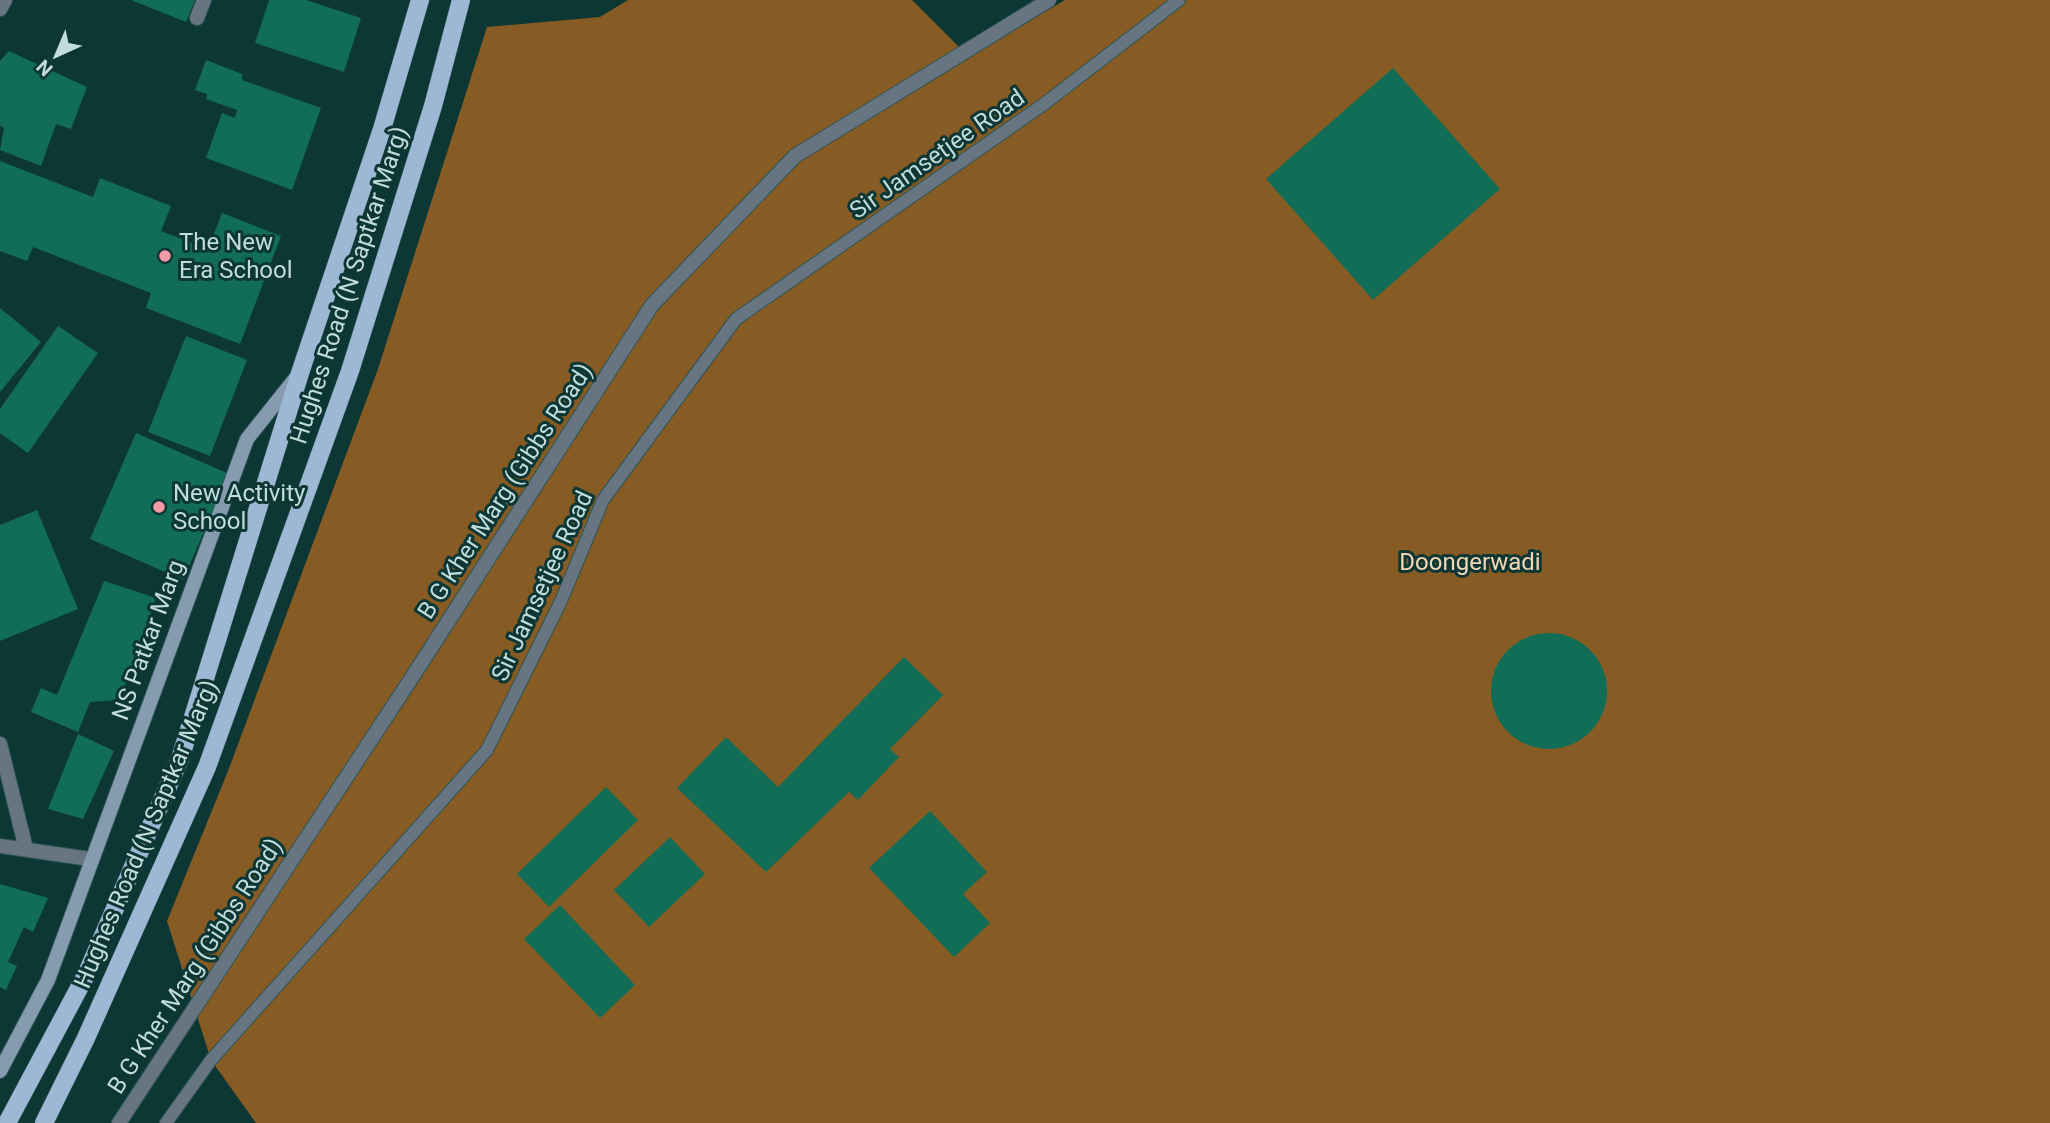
<svg xmlns="http://www.w3.org/2000/svg" width="2050" height="1123" viewBox="0 0 2050 1123" font-family="Roboto,sans-serif">
	<style>
		.forest { fill: #875b24 }
		.building { fill: #116d55 }
		.lines { fill: none; stroke-linecap: round; stroke-linejoin: round }
		.service-casing { stroke: #2d5553; stroke-width: 14 }
		.minor-casing { stroke: #2d5553; stroke-width: 16 }
		.tertiary-casing { stroke: #2d5553; stroke-width: 16 }
		.secondary-casing { stroke: #2d5553; stroke-width: 16 }
		.primary-casing { stroke: #2d5553; stroke-width: 19 }
		.service { stroke: #677482; stroke-width: 12 }
		.minor { stroke: #677482; stroke-width: 14 }
		.tertiary { stroke: #677482; stroke-width: 14 }
		.secondary { stroke: #869bb0; stroke-width: 14 }
		.primary { stroke: #9db8d4; stroke-width: 18 }
		.poi-dot { fill: #f39aa8; stroke: #0c3735; stroke-width: 2.5 }
		.labels { text-anchor: middle; dominant-baseline: central; stroke-width: 6; stroke-linejoin: round; paint-order: stroke }
		.street-label { font-size: 24px; fill: #c1dcda; stroke: #0c3735 }
		.poi-label { font-size: 24px; fill: #c1dcda; stroke: #0c3735; text-anchor: start }
		.park-label { font-size: 24px; fill: #f5d6b4; stroke: #0c3735 }
	</style>
	<rect width="100%" height="100%" fill="#0c3735"/>
	<!-- forest -->
	<polygon class="forest" points="628,0 912,0 969,57 1065,0 2050,0 2050,1123 256,1123 211,1060 167,921 228,771 378,369 487,27 600,17"/>
	<!-- building -->
	<g class="building">
		<polygon points="131,0 195,0 186,22"/>
		<polygon points="269,0 306,0 361,18 344,72 255,43"/>
		<polygon points="9,51 87,87 71,129 56,124 41,166 0,150 4,128 0,126 0,61"/>
		<polygon points="206,60 242,74 242,80 321,108 292,190 206,158 222,113 235,118 237,110 206,99 207,94 195,90"/>
		<polygon points="1393,68 1500,189 1373,300 1266,179"/>
		<polygon points="0,161 93,197 100,178 171,206 161,231 208,249 222,213 281,236 240,344 146,308 151,293 33,247 27,261 0,251"/>
		<polygon points="0,308 41,342 0,392"/>
		<polygon points="58,326 98,353 28,453 0,433 0,409"/>
		<polygon points="186,336 247,360 210,456 148,432"/>
		<polygon points="136,433 229,474 183,580 90,539"/>
		<polygon points="37,510 78,609 0,641 0,525"/>
		<polygon points="104,581 156,598 120,700 90,702 78,732 31,712 41,688 57,695"/>
		<circle cx="1549" cy="691" r="58"/>
		<polygon points="904,657 943,695 890,749 899,757 858,800 849,792 766,872 677,788 726,737 778,787"/>
		<polygon points="78,734 114,751 83,819 48,809"/>
		<polygon points="606,787 638,820 549,907 517,874"/>
		<polygon points="930,811 987,872 963,894 990,923 954,957 869,868"/>
		<polygon points="670,837 705,874 649,927 614,890"/>
		<polygon points="0,884 48,898 33,932 24,927 8,962 17,966 6,990 0,987"/>
		<polygon points="560,905 635,985 600,1018 524,939"/>
	</g>
	<g class="lines">
		<!-- service casing -->
		<g class="service-casing">
			<polyline id="service" points="166,1123 211,1060 487,750 561,601 603,500 736,319 1044,104 1179,0"/>
		</g>
		<!-- minor casing -->
		<g class="minor-casing">
			<g id="minor">
				<polyline points="0,9 5,0"/>
				<polyline points="197,18 204,0"/>
				<polyline points="0,744 26,849"/>
				<polyline points="0,846 90,859"/>
			</g>
		</g>
		<!-- tertiary casing -->
		<g class="tertiary-casing">
			<polyline id="tertiary" points="119,1123 409,682 652,305 795,156 1049,0"/>
		</g>
		<!-- secondary casing -->
		<g class="secondary-casing">
			<polyline id="secondary" points="0,1071 48,980 247,439 298,375"/>
		</g>
		<!-- primary casing -->
		<g class="primary-casing">
			<g id="primary">
				<polyline points="7,1123 86,975 180,759 301,370 382,129 420,0"/>
				<polyline points="44,1123 86,1038 207,767 350,371 433,106 461,0"/>
			</g>
		</g>
		<!-- service -->
		<use href="#service" class="service"/>
		<!-- minor -->
		<use href="#minor" class="minor"/>
		<!-- tertiary -->
		<use href="#tertiary" class="tertiary"/>
		<!-- secondary -->
		<use href="#secondary" class="secondary"/>
		<!-- primary -->
		<use href="#primary" class="primary"/>
	</g>
	<!-- markers -->
	<g class="poi-dot">
		<circle cx="165" cy="256" r="7"/>
		<circle cx="159" cy="507" r="7"/>
	</g>
	<g class="labels">
		<!-- street labels -->
		<g class="street-label">
			<text transform="translate(937 154) rotate(-35)">Sir Jamsetjee Road</text>
			<text transform="translate(349 285) rotate(-72)">Hughes Road (N Saptkar Marg)</text>
			<text transform="translate(505 491) rotate(-57)">B G Kher Marg (Gibbs Road)</text>
			<text transform="translate(542 586) rotate(-65)">Sir Jamsetjee Road</text>
			<text transform="translate(148 640) rotate(-70)">NS Patkar Marg</text>
			<text transform="translate(146 834) rotate(-67)">Hughes Road (N Saptkar Marg)</text>
			<text transform="translate(195 966) rotate(-57)">B G Kher Marg (Gibbs Road)</text>
		</g>
		<!-- poi labels -->
		<g class="poi-label">
			<text x="179" y="242">The New<tspan x="179" dy="28">Era School</tspan></text>
			<text x="173" y="493">New Activity<tspan x="173" dy="28">School</tspan></text>
		</g>
		<!-- park labels -->
		<g class="park-label">
			<text x="1470" y="562">Doongerwadi</text>
		</g>
	</g>
	<!-- north arrow -->
	<g transform="translate(56 56) rotate(224)" stroke="#0c3735" stroke-width="5" paint-order="stroke">
	<path d="M0-5L12 26L0 18L-12 26Z" fill="#c1dcda"/>
	<text y="-10" font-size="19" font-weight="bold" text-anchor="middle" fill="#c1dcda">N</text>
	</g>
</svg>
